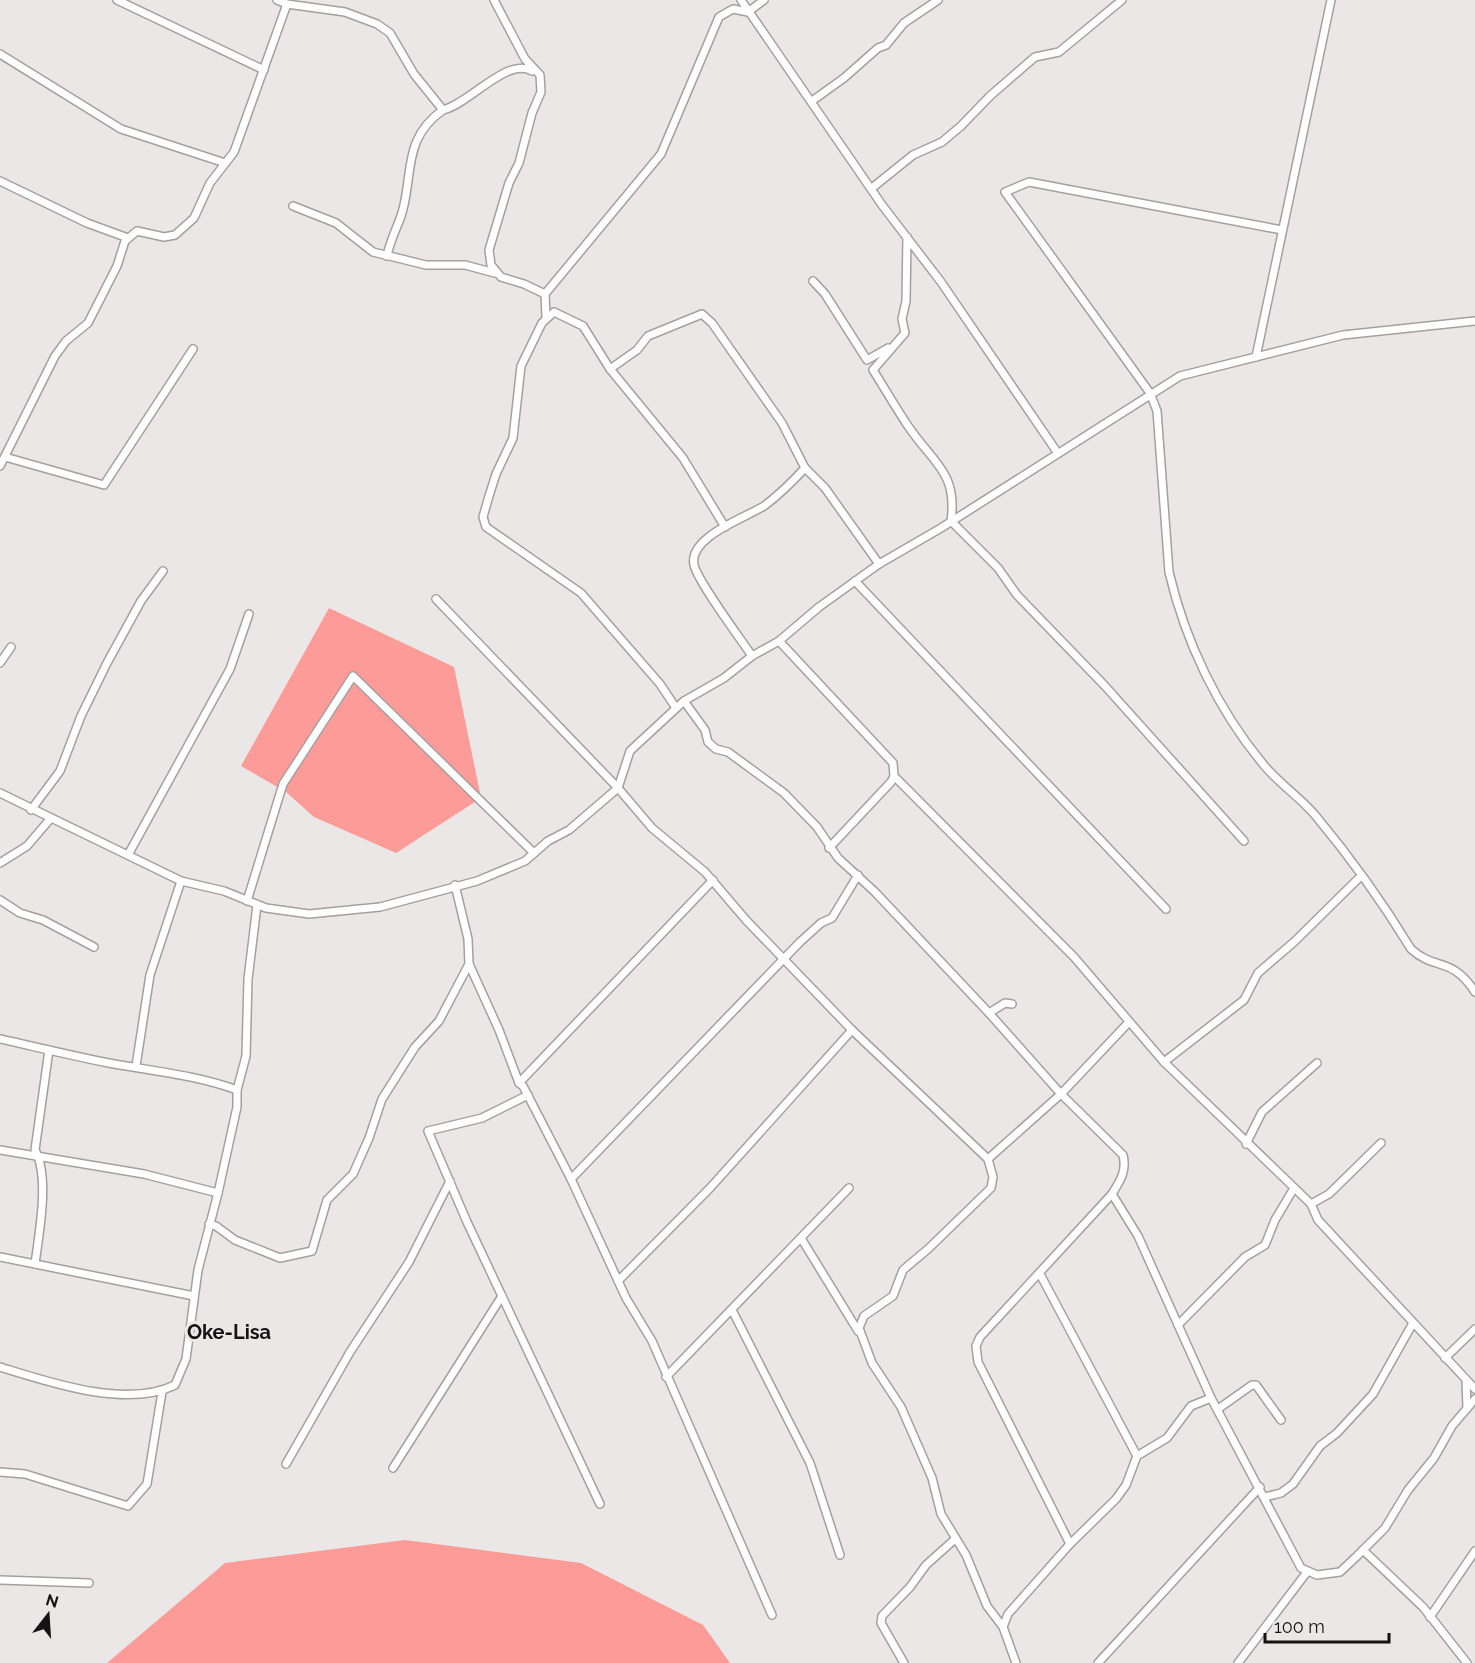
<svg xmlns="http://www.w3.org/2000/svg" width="1475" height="1663" viewBox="0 0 1475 1663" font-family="Raleway,sans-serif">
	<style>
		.forest { fill: #fd9b99 }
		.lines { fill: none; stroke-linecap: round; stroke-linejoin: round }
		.minor-casing { stroke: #a5a09f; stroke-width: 10 }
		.minor { stroke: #fff; stroke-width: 7 }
		.labels { text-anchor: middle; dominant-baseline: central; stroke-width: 6; stroke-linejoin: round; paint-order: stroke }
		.quarter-label { font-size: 20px; font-weight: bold; fill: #141212; stroke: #ece7e7 }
	</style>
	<rect width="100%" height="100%" fill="#ece7e7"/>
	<!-- forest -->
	<g class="forest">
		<polygon points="329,608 454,667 481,798 396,853 314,817 286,792 241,766"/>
		<polygon points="405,1540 581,1563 703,1625 730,1663 107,1663 225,1563"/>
	</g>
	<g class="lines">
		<!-- minor casing -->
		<g class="minor-casing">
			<g id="minor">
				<polyline points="117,0 264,70"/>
				<path d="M 277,0 L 287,4 L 345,12 L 377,24 L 390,33 L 414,74 L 443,110 C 469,104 508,56 532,71"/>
				<polyline points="494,0 525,59 540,75 541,92 532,113 519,163 509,183 489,250 491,265 501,277 524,284 545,294"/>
				<polyline points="741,0 882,205 941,282 1057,452"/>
				<polyline points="0,54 121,129 225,163"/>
				<polyline points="812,101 844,78 878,48 886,45 904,23 938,0"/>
				<polyline points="0,181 87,223 128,238"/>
				<polyline points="872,188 913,155 942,142 961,126 990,96 1035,57 1059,52 1122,0"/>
				<polyline points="293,206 336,223 373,252 426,265 465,265 495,273"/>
				<path d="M 1282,230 L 1029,182 L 1005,192 L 1150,393 L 1157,411 L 1169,572 C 1185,641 1218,710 1263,764 C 1278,783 1300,797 1315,815 C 1350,857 1383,903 1411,949 C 1435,971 1452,956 1475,992"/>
				<path d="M 907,237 L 906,301 L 902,319 L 905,333 L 873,370 C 885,389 896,408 908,426 C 932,462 958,472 951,521 L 998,568 L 1017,595 L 1105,686 L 1244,841"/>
				<path d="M 387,256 C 390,241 396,230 401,216 C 414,178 401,139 443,110"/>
				<polyline points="813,281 825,294 867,360 888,348"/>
				<polyline points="546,318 545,294 661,154 719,17 733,9 748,12 764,0"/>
				<polyline points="1256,357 1331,0"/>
				<polyline points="610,369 637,350 648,336 702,314 712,323 782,423 805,468 825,488 879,564"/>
				<polyline points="5,457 104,485 193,349"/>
				<polyline points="0,466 55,356 66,341 88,323 117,266 125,241 137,231 164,237 175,235 194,218 210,183 234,152 287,4"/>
				<polyline points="855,581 1166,909"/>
				<polyline points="436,599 618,788 652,828 705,872 746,920 852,1030 988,1159 993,1177 991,1188 928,1249 903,1270 893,1296 864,1316 859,1328 872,1363 901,1407 932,1478 941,1514 966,1555 987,1606 1003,1627"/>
				<polyline points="779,641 893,763 894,776 891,782 829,848"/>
				<path d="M 752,656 C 740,638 698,582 694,565 C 688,537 745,518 764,506 C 779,495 793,481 805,468"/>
				<polyline points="0,663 11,647"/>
				<polyline points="684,701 705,730 708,742 716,749 728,752 784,793 817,827 838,858 875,892 989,1013 1005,1003 1012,1004"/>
				<polyline points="676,708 660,684 581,593 486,527 483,517 489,496 496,474 513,438 521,366 542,323 554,312 583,326 610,369 683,458 725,527"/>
				<polyline points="894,776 1074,957 1164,1062 1311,1204 1329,1194 1381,1143"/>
				<polyline points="0,793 181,881 224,891 266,908 309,914 380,907 477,881 525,861 548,841 569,830 618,788 630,751 684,701 724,678 752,656 779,641 819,607 879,564 941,528 1180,376 1343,335 1475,321"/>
				<polyline points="31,810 60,771 81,716 107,663 141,601 163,571"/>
				<polyline points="128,855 230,669 249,614"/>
				<polyline points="0,863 27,846 51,818"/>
				<polyline points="455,885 468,939 469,964 499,1030 519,1083 523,1086 571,1179 626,1298 652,1341 772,1615"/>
				<polyline points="0,900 20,913 43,920 94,947"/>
				<polyline points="247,901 283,784 353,676 534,853"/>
				<path d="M 0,1039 C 36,1047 73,1056 109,1063 C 152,1071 196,1075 237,1090"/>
				<polyline points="1164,1062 1244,1000 1258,973 1294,942 1361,876"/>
				<polyline points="136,1066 150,975 181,881"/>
				<polyline points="519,1083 713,880"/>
				<polyline points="528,1095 482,1118 428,1131 467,1222 600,1504"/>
				<polyline points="1246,1144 1262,1112 1317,1063"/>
				<polyline points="0,1150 144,1174 218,1193"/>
				<polyline points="988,1159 1061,1094 989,1013"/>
				<polyline points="571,1179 800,942 821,923 832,918 858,875"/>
				<polyline points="1112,1194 1138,1236 1211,1398 1301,1568 1317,1575 1340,1572 1356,1557 1385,1528 1408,1490 1434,1458 1452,1426 1475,1399"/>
				<polyline points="1311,1204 1318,1220 1475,1389"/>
				<polyline points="209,1224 216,1226 235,1240 280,1258 312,1251 327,1200 353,1174 369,1138 382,1099 415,1047 439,1021 469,964"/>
				<polyline points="801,1238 858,1331"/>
				<polyline points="0,1257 194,1296"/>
				<path d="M 35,1264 C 39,1233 50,1177 35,1150 L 49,1050"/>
				<polyline points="1040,1274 1137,1456"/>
				<polyline points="618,1281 710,1188 852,1030"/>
				<polyline points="732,1310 810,1463 840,1555"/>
				<polyline points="1178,1325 1245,1257 1265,1245 1275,1220 1294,1188"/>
				<polyline points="1445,1358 1475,1329"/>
				<path d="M 0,1367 C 49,1382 126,1409 175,1385 L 186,1359 L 198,1270 L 218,1193 L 237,1107 L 237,1090 L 246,1056 L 248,979 L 257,905"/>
				<polyline points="666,1377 849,1188"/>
				<polyline points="1466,1380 1467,1408"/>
				<polyline points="1218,1409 1252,1385 1256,1385 1281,1420"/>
				<polyline points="286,1464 350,1352 409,1262 450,1181"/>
				<polyline points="393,1468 502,1296"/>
				<polyline points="0,1472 25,1474 128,1506 147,1484 162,1392"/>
				<polyline points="1265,1497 1281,1493 1293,1484 1320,1446 1337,1433 1373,1394 1413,1323"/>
				<path d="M 1070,1544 L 978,1362 L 976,1346 L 980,1337 L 1112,1194 C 1120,1181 1127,1171 1123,1155 L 1061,1094 L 1129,1022"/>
				<polyline points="1363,1550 1423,1607 1467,1663"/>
				<polyline points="0,1580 89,1583"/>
				<polyline points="1430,1617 1475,1551"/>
				<polyline points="904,1663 881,1623 882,1616 910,1587 926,1565 954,1540"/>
				<polyline points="1016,1663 1003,1627 1008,1614 1070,1544 1116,1499 1126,1485 1137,1456 1167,1438 1191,1406 1211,1398"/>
				<polyline points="1098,1663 1260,1487"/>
				<polyline points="1238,1663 1307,1572"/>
			</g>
		</g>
		<!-- minor -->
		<use href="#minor" class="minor"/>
	</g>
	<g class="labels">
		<!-- quarter labels -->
		<g class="quarter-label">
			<text x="229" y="1332">Oke-Lisa</text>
		</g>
	</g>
	<!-- north arrow -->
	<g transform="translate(48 1615) rotate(17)" stroke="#ece7e7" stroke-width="4.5" paint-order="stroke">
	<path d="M0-4.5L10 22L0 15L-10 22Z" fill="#141212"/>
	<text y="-9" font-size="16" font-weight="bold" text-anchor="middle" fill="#141212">N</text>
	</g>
	<!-- scale -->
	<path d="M1265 1633v9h124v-9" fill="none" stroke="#141212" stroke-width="3"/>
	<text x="1274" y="1633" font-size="18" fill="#141212" stroke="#ece7e7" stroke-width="4.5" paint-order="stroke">100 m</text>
</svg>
